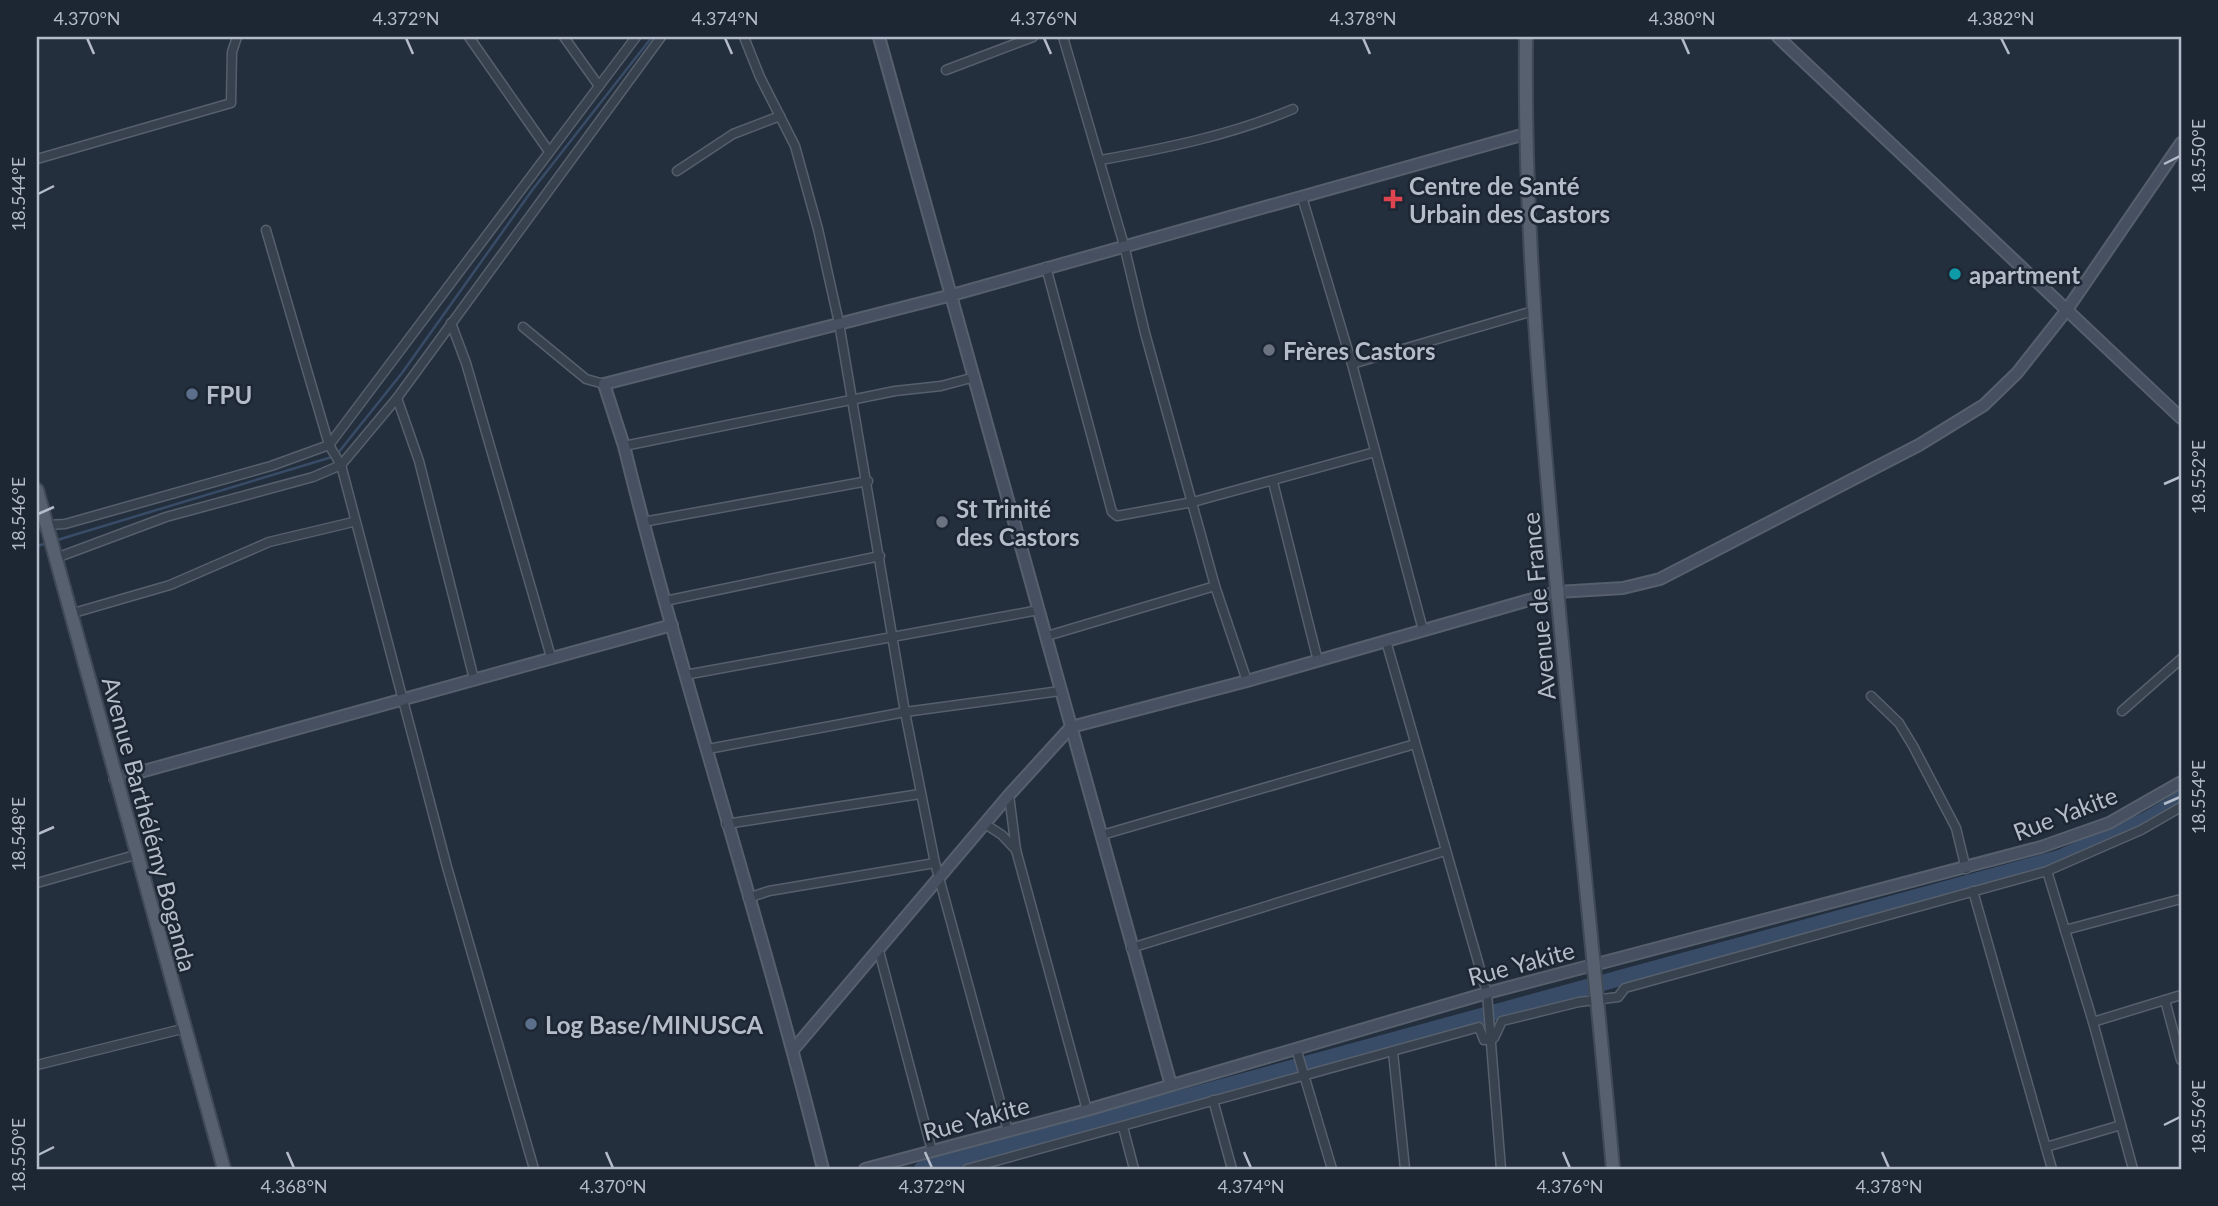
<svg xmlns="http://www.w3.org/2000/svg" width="2218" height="1206" viewBox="0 0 2218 1206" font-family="Lato,sans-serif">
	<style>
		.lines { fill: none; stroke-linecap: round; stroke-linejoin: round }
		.stream { stroke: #394c67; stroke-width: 2.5 }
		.river { stroke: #394c67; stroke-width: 16 }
		.street-casing { stroke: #565f6c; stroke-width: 11 }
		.secondary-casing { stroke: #565f6c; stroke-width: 14 }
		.primary-casing { stroke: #414a57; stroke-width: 16 }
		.street { stroke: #38414e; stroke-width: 8 }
		.secondary { stroke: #465061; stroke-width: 10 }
		.primary { stroke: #56606e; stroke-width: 12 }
		.ticks { fill: none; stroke: #b4bcc9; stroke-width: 2.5 }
		.health-dot { fill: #e0444e; stroke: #1d2633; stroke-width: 2.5 }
		.culture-dot { fill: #0f9aa8; stroke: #1d2633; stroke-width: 2.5 }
		.worship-dot { fill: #6b7280; stroke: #1d2633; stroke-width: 2.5 }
		.service-dot { fill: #5c6f8a; stroke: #1d2633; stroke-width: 2.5 }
		.labels { text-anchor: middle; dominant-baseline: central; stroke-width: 5; stroke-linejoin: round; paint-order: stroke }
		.poi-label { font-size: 24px; font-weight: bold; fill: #b4bcc9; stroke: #1d2633; text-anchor: start }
		.street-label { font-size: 24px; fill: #b4bcc9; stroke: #1d2633 }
		.neatline { fill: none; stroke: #b4bcc9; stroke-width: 2.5 }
		.ticks-label { font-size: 18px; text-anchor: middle; fill: #b4bcc9 }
	</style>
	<rect width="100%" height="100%" fill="#242f3e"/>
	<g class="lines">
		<!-- stream -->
		<g class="stream">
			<polyline points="338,453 402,373 533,189 652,37"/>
			<polyline points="54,541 332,457"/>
			<polyline points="37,546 48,543"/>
		</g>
		<!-- river -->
		<polyline class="river" points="922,1169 2059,858 2146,820 2181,799"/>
		<!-- street casing -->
		<g class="street-casing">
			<g id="street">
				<polyline points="469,37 548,150"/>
				<polyline points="564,37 599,86"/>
				<polyline points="744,37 760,77 795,146 818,229 839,323 905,712 935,863 1008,1131"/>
				<polyline points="1063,37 1124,245 1145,333 1215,586 1247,681"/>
				<polyline points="946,70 1033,37"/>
				<polyline points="37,159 231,103 232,52 237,37"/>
				<path d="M 1101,160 C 1167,148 1231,135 1293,109"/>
				<polyline points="677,171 733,134 780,116"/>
				<polyline points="1302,197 1352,364 1423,630"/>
				<polyline points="266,230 329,445 341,465 447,867 534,1169"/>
				<polyline points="1046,267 1112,512 1117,516 1193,502 1375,452"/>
				<polyline points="451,323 466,363 551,657"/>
				<polyline points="523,327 586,379 604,384"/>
				<polyline points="1352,364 1533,311"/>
				<polyline points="397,398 419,461 474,679"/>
				<polyline points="624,446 895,391 941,386 975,377"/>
				<polyline points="1273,482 1318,661"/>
				<polyline points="643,522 868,481"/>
				<polyline points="47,525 65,524 271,466 329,445 636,37"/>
				<polyline points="56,558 166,517 313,477 341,465 397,398 661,37"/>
				<polyline points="665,601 880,556"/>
				<polyline points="70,614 170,585 269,542 353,522"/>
				<polyline points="1047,636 1215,586"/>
				<polyline points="1386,641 1487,993 1501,1169"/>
				<polyline points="685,675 1039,610"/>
				<polyline points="1871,696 1899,723 1913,746 1956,828 1966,869"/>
				<polyline points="2122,711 2181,659"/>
				<polyline points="708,749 905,712 1060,691"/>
				<polyline points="1009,795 1016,850 1087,1110"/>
				<polyline points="726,824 920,794"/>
				<polyline points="985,824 1002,835 1016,850"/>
				<polyline points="1102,835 1415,744"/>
				<polyline points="2047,871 2093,1022 2133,1169"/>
				<polyline points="37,883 135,855"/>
				<polyline points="1973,891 2052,1169"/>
				<polyline points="748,898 769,891 935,863"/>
				<polyline points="2065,930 2181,899"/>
				<polyline points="1131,948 1445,851"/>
				<polyline points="879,951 932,1151"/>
				<polyline points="2165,1000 2181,1060"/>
				<polyline points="2093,1022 2181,995"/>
				<polyline points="1296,1048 1332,1169"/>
				<polyline points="1393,1052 1405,1169"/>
				<polyline points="37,1065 186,1028"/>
				<polyline points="1213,1100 1232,1169"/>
				<polyline points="1123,1127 1134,1169"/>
				<polyline points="2046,1147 2121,1125"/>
				<polyline points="967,1169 1479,1027 1484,1040 1494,1038 1502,1021 1579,1002 1618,997 1625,988 2047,871 2141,830 2181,807"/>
			</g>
		</g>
		<!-- secondary casing -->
		<g class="secondary-casing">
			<g id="secondary">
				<polyline points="879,37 1171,1085"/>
				<polyline points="1778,37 2181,418"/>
				<polyline points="115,779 672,625"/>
				<polyline points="793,1050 1009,795 1071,727 1247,681 1557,592 1623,588 1660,579 1919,445 1984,405 2017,373 2066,311 2181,143"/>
				<path d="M 823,1169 C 763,926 684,689 624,446 L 604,384 L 952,295 L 1525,134"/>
				<polyline points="865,1169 1087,1110 1487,993 2041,847 2109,823 2181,782"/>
			</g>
		</g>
		<!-- primary casing -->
		<g class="primary-casing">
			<g id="primary">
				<path d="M 1526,37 C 1524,188 1535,337 1548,487 C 1567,715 1593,942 1613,1169"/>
				<polyline points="37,490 224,1169"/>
			</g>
		</g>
		<!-- street -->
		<use href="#street" class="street"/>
		<!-- secondary -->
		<use href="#secondary" class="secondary"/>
		<!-- primary -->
		<use href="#primary" class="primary"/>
	</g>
	<!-- ticks -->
	<path class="ticks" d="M 87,38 L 94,54M 406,38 L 413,54M 725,38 L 732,54M 1044,38 L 1051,54M 1363,38 L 1370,54M 1682,38 L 1689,54M 2001,38 L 2009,54M 2164,164 L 2180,156M 38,194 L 54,186M 2164,484 L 2180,477M 38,514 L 54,507M 2164,804 L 2180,797M 38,834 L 54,827M 2164,1125 L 2180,1117M 287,1152 L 294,1168M 606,1152 L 613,1168M 925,1152 L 932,1168M 1244,1152 L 1251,1168M 1563,1152 L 1570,1168M 1882,1152 L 1889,1168M 38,1155 L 54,1147"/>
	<!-- markers -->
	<path class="health-dot" d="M1389.5 188.5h7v7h7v7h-7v7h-7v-7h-7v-7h7z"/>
	<circle class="culture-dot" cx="1955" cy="274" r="7"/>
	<g class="worship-dot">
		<circle cx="1269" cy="350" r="7"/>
		<circle cx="942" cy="522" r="7"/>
	</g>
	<g class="service-dot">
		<circle cx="192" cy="394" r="7"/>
		<circle cx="531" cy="1024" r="7"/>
	</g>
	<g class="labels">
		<!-- poi labels -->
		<g class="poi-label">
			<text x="1409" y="185">Centre de Santé<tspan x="1409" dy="28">Urbain des Castors</tspan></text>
			<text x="1969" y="274">apartment</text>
			<text x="1283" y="350">Frères Castors</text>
			<text x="206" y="394">FPU</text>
			<text x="956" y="508">St Trinité<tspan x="956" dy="28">des Castors</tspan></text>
			<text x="545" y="1024">Log Base/MINUSCA</text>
		</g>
		<!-- street labels -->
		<g class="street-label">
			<text transform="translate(1538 606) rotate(-95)">Avenue de France</text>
			<text transform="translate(2065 813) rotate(-21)">Rue Yakite</text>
			<text transform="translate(150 824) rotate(75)">Avenue Barthélémy Boganda</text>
			<text transform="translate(1521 963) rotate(-15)">Rue Yakite</text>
			<text transform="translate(976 1118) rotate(-15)">Rue Yakite</text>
		</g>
	</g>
	<!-- border -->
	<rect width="2218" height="1206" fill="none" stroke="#1d2633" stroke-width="77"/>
	<rect x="38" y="38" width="2142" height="1130" class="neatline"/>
	<g class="ticks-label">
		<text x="87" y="25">4.370°N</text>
		<text x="406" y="25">4.372°N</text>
		<text x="725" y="25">4.374°N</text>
		<text x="1044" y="25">4.376°N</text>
		<text x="1363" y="25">4.378°N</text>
		<text x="1682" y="25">4.380°N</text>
		<text x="2001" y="25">4.382°N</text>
		<text transform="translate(2199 156) rotate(-90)" y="6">18.550°E</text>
		<text transform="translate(19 194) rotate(-90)" y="6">18.544°E</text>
		<text transform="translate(2199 477) rotate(-90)" y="6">18.552°E</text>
		<text transform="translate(19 514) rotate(-90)" y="6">18.546°E</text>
		<text transform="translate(2199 797) rotate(-90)" y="6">18.554°E</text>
		<text transform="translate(19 834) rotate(-90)" y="6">18.548°E</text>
		<text transform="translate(2199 1117) rotate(-90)" y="6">18.556°E</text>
		<text transform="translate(19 1155) rotate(-90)" y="6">18.550°E</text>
		<text x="294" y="1193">4.368°N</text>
		<text x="613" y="1193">4.370°N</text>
		<text x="932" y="1193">4.372°N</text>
		<text x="1251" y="1193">4.374°N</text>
		<text x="1570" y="1193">4.376°N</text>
		<text x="1889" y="1193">4.378°N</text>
	</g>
</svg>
